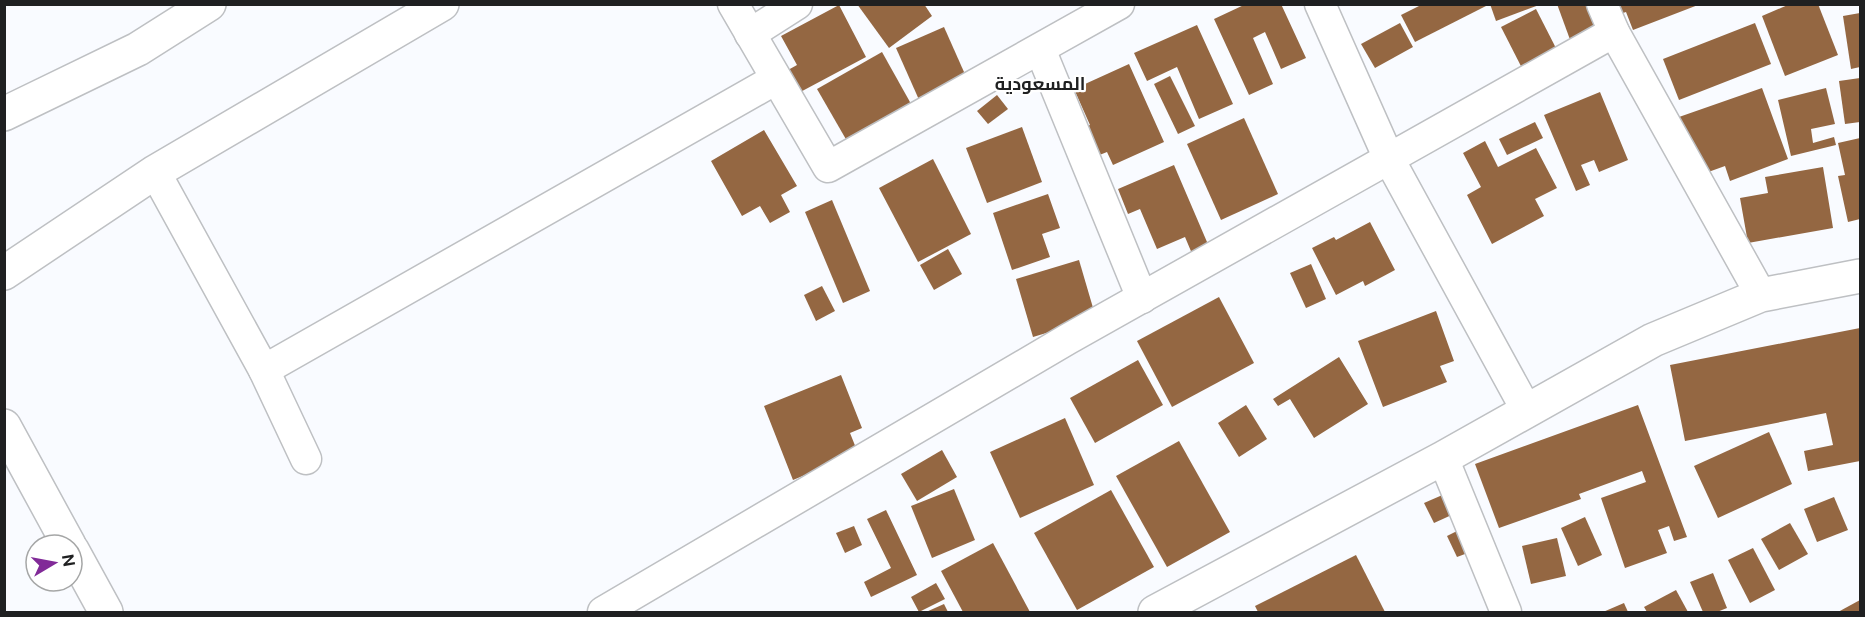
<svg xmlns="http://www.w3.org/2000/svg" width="1865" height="617" viewBox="0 0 1865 617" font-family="'Public Sans',Cairo,sans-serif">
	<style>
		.building { fill: #946742 }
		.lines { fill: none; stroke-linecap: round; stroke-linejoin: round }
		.street-casing { stroke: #bec0c3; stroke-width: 33 }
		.secondary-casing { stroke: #bec0c3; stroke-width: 36 }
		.primary-casing { stroke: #bec0c3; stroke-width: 36 }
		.street { stroke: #fff; stroke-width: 30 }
		.secondary { stroke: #fff; stroke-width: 33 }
		.primary { stroke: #fff; stroke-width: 33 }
		.labels { text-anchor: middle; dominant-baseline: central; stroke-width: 4.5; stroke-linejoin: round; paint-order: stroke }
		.neighbourhood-label { font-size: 18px; font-weight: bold; fill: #1f2021; stroke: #fff }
	</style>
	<rect width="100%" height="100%" fill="#f9fbff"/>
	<!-- building -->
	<g class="building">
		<polygon points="857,4 924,4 932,16 889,48"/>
		<polygon points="1246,4 1281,4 1306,58 1281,69 1265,32 1253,38 1273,84 1249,95 1214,19"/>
		<polygon points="1423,4 1486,4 1486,6 1415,42 1401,15"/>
		<polygon points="1490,4 1538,4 1539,5 1496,21"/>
		<polygon points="1557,4 1589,4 1600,35 1572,45"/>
		<polygon points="1613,4 1698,5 1633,30 1626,12 1617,15"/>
		<polygon points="1790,4 1818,4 1838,55 1785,76 1762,16"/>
		<polygon points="839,5 866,57 791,97 779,75 797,65 781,36"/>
		<polygon points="1536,9 1560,56 1525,74 1501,27"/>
		<polygon points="1860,13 1860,67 1851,69 1843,16"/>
		<polygon points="1400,23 1413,47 1375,68 1361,44"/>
		<polygon points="1755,23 1771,64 1679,100 1663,59"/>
		<polygon points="1197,25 1233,104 1199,119 1177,67 1147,81 1134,53"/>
		<polygon points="944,27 968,81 920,102 896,48"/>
		<polygon points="882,52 915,111 851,148 817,89"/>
		<polygon points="1129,64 1164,142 1113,165 1107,152 1087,160 1074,132 1090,125 1074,89"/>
		<polygon points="1170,76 1195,126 1178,134 1154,84"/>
		<polygon points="1860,78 1860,122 1845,124 1839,81"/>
		<polygon points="1762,88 1788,159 1730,181 1725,166 1700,175 1679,117"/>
		<polygon points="1826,88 1835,124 1811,129 1813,143 1834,137 1836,145 1791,156 1778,100"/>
		<polygon points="1600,92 1628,160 1599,172 1594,160 1581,165 1590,185 1576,191 1544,115"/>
		<polygon points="997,95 1008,109 988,124 977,111"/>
		<polygon points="1244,118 1278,194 1221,220 1187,144"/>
		<polygon points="1535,122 1543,138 1507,155 1499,139"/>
		<polygon points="1022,127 1042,182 987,203 966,148"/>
		<polygon points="764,130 797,186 781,195 790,212 770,223 760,206 742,216 711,161"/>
		<polygon points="1860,138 1860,219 1848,222 1838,176 1845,175 1838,143"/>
		<polygon points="1485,141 1498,167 1536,148 1557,188 1535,199 1544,216 1492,244 1467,195 1481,187 1463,153"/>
		<polygon points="933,159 971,234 918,262 879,188"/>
		<polygon points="1174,165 1210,249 1193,256 1185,237 1157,249 1140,209 1128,214 1118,189"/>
		<polygon points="1823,167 1833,228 1748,243 1740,198 1768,193 1765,177"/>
		<polygon points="1048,194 1060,228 1042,234 1050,257 1012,270 993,213"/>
		<polygon points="832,200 870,291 843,303 805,212"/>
		<polygon points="1370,222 1395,270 1365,286 1363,281 1336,295 1312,248 1334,237 1336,240"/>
		<polygon points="948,249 962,274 934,290 920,265"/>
		<polygon points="1079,260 1096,318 1033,337 1016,279"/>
		<polygon points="1311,264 1326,299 1306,308 1290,273"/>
		<polygon points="822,286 835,311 816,321 804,295"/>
		<polygon points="1219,297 1254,363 1172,407 1137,341"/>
		<polygon points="1436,311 1454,361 1440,366 1447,382 1383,407 1358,341"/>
		<polygon points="1860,328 1860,461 1808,471 1804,451 1833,445 1826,413 1685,441 1670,365"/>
		<polygon points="1339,357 1368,404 1314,438 1290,399 1278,406 1273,399"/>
		<polygon points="1138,360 1163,405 1095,443 1070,398"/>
		<polygon points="841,375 862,428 850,433 858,453 793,480 764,406"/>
		<polygon points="1246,405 1267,439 1239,457 1218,423"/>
		<polygon points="1638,405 1687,537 1674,541 1669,526 1658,530 1667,553 1625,568 1601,498 1646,482 1642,471 1579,494 1581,499 1499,528 1475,464"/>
		<polygon points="1065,418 1094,485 1020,518 990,452"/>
		<polygon points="1769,432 1792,484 1718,518 1694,466"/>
		<polygon points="1179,441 1230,532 1167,567 1116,476"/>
		<polygon points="942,450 957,477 917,501 901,474"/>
		<polygon points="954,489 975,540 932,558 911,506"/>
		<polygon points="1111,490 1154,567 1077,610 1034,533"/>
		<polygon points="1447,493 1456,513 1434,523 1424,503"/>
		<polygon points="1834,497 1848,530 1817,542 1804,509"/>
		<polygon points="886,510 917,575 871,597 864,582 891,568 867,519"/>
		<polygon points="1585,517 1602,555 1578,566 1561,528"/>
		<polygon points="1790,523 1808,554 1779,570 1761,539"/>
		<polygon points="854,526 862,545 845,553 836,533"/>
		<polygon points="1463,528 1473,551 1457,557 1447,536"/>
		<polygon points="1557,538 1566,576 1531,584 1522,546"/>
		<polygon points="993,543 1030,612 963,612 941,571"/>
		<polygon points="1753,548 1775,590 1750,603 1728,560"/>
		<polygon points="1356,555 1385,612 1258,612 1255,606"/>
		<polygon points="1713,573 1727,608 1717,612 1703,612 1690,582"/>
		<polygon points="936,583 945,599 919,612 911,597"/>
		<polygon points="1676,590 1688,612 1647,612 1644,607"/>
		<polygon points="1860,600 1860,612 1838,612"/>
		<polygon points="1624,603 1628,612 1603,612"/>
		<polygon points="944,604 948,612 926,612"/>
	</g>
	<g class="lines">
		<!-- street casing -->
		<g class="street-casing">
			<g id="street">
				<polyline points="733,4 828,167 1119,4"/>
				<polyline points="1320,4 1389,159 1527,411"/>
				<polyline points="1602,4 1614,32 1761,295"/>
				<polyline points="750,34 797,4"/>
				<polyline points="1040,49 1142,298"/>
				<polyline points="155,172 264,370 306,459"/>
				<polyline points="264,370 776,79"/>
				<polyline points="1443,458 1506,612"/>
				<polyline points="603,612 1068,339 1614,32"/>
			</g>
		</g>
		<!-- secondary casing -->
		<g class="secondary-casing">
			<polyline id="secondary" points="1155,612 1443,458 1653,340 1761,295 1860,276"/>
		</g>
		<!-- primary casing -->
		<g class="primary-casing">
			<g id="primary">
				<polyline points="4,114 138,49 209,4"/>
				<polyline points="4,273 155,172 442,4"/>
				<polyline points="4,426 69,545"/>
				<polyline points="72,550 106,612"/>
			</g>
		</g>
		<!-- street -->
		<use href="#street" class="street"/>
		<!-- secondary -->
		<use href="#secondary" class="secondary"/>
		<!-- primary -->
		<use href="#primary" class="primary"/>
	</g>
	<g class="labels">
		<!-- neighbourhood labels -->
		<g class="neighbourhood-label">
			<text x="1040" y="83">المسعودية</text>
		</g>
	</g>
	<!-- border -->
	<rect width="1865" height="617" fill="none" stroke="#1f2021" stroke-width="12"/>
	<!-- north arrow -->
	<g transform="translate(54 563) rotate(80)"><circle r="28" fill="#ffffff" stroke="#a5a6a6" stroke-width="1.5"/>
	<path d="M0-4.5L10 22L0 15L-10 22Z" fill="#812a98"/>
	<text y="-9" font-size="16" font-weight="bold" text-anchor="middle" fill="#1f2021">N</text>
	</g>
</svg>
